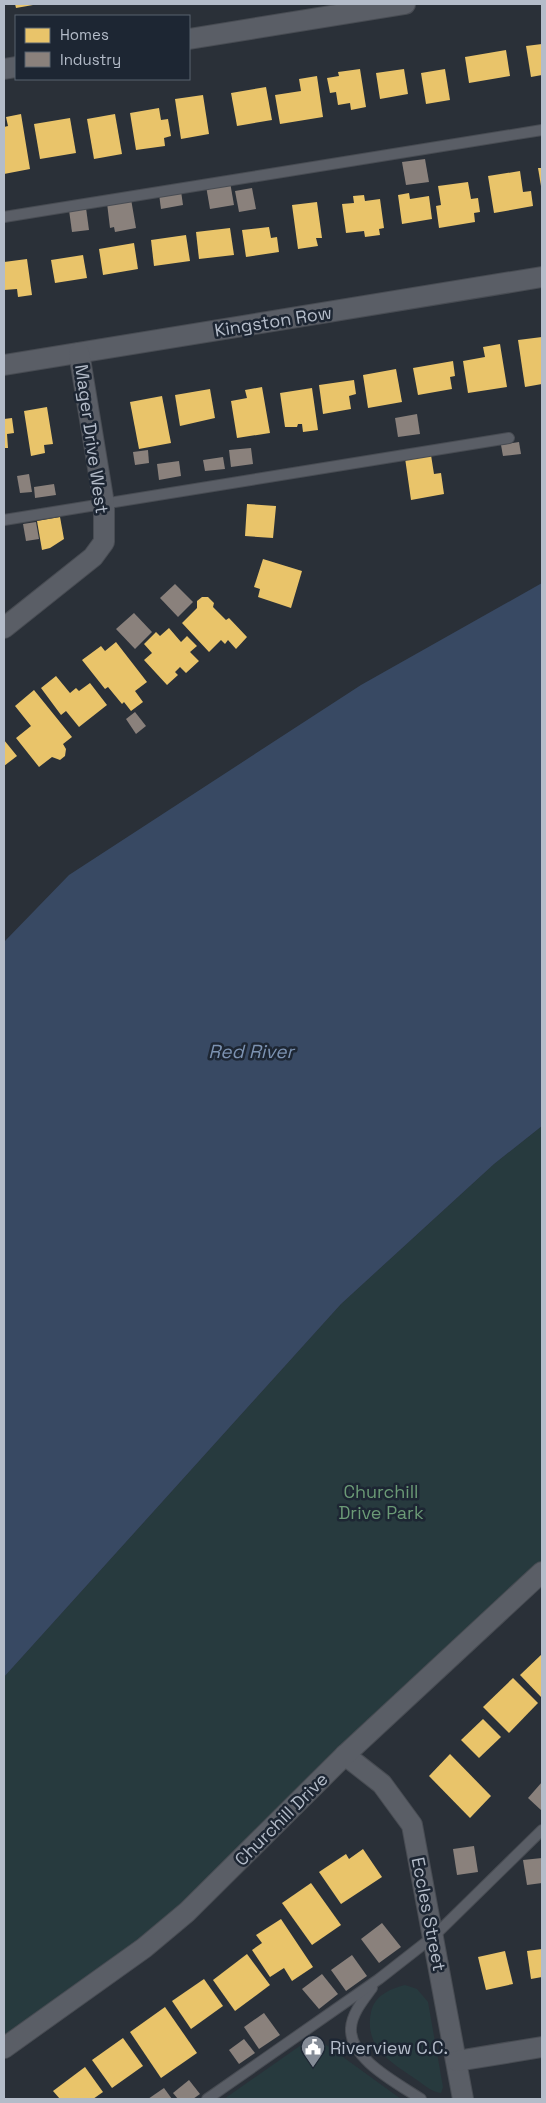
<svg xmlns="http://www.w3.org/2000/svg" width="546" height="2103" viewBox="0 0 546 2103" font-family="'Space Grotesk',sans-serif">
	<style>
		.green { fill: #273a3e }
		.water { fill: #384963 }
		.homes { fill: #e9c46a }
		.industry { fill: #8a817c }
		.lines { fill: none; stroke-linecap: round; stroke-linejoin: round }
		.lane-casing { stroke: #484c53; stroke-width: 12 }
		.street-casing { stroke: #484c53; stroke-width: 22 }
		.lane { stroke: #5a5e66; stroke-width: 10 }
		.street { stroke: #5a5e66; stroke-width: 20 }
		.labels { text-anchor: middle; dominant-baseline: central; stroke-width: 5; stroke-linejoin: round; paint-order: stroke }
		.street-label { font-size: 18px; fill: #b4bcc9; stroke: #1d2633 }
		.park-label { font-size: 18px; fill: #6b9a76; stroke: #1d2633 }
		.poi-label { font-size: 18px; fill: #b4bcc9; stroke: #1d2633; text-anchor: start }
		.water-label { font-size: 19px; font-style: italic; fill: #7c92b1; stroke: #1d2633 }
	</style>
	<rect width="100%" height="100%" fill="#2a3038"/>
	<!-- green -->
	<g class="green">
		<polygon points="542,1126 542,1572 187,1912 4,2048 4,1677 341,1304 494,1164"/>
		<path d="M 405,1985 L 417,1989 L 428,2002 L 443,2087 L 441,2093 C 431,2092 422,2083 414,2078 C 389,2061 364,2046 371,2012 C 375,1995 390,1989 405,1985 Z"/>
		<polygon points="314,2036 401,2099 224,2099"/>
	</g>
	<!-- water -->
	<polygon class="water" points="542,583 542,1126 494,1164 341,1304 4,1677 4,942 69,875 361,685"/>
	<!-- homes -->
	<g class="homes">
		<polygon points="15,4 33,4 33,5 16,8"/>
		<polygon points="542,44 542,75 531,77 526,46"/>
		<polygon points="506,50 510,76 469,83 465,57"/>
		<polygon points="360,69 366,107 351,110 350,103 338,105 336,92 330,93 327,78 339,76 338,72"/>
		<polygon points="404,69 408,94 380,99 376,73"/>
		<polygon points="445,69 450,100 426,104 421,73"/>
		<polygon points="317,76 323,117 280,124 275,95 301,91 299,79"/>
		<polygon points="266,87 272,120 237,126 231,93"/>
		<polygon points="203,95 209,134 181,139 175,99"/>
		<polygon points="159,108 161,120 168,119 171,136 164,138 165,146 136,150 130,113"/>
		<polygon points="21,114 30,169 4,174 4,127 8,126 6,117"/>
		<polygon points="115,114 122,154 94,159 87,119"/>
		<polygon points="70,118 76,153 40,159 34,124"/>
		<polygon points="538,168 542,168 542,186 541,186"/>
		<polygon points="520,171 523,192 531,191 533,206 494,213 488,176"/>
		<polygon points="468,182 471,199 478,198 480,212 474,213 475,222 439,228 436,206 441,205 438,186"/>
		<polygon points="409,193 410,199 429,196 432,219 402,224 398,195"/>
		<polygon points="364,195 365,201 380,199 384,228 379,229 380,235 365,237 364,231 346,233 342,204 354,203 353,196"/>
		<polygon points="317,202 322,238 316,238 318,246 298,249 292,205"/>
		<polygon points="269,227 271,238 277,237 279,252 246,257 242,230"/>
		<polygon points="230,228 234,255 199,259 196,232"/>
		<polygon points="186,235 190,261 154,266 151,240"/>
		<polygon points="134,243 138,269 103,275 99,249"/>
		<polygon points="83,255 87,278 55,283 51,260"/>
		<polygon points="27,259 32,295 18,297 17,289 4,290 4,262"/>
		<polygon points="542,337 542,384 525,387 518,340"/>
		<polygon points="500,344 507,387 468,393 463,361 485,357 483,347"/>
		<polygon points="453,361 455,376 450,377 452,389 418,395 413,368"/>
		<polygon points="396,369 402,402 368,408 363,375"/>
		<polygon points="354,380 356,394 349,396 351,409 323,414 319,385"/>
		<polygon points="262,387 270,433 237,438 231,401 247,398 245,390"/>
		<polygon points="312,388 318,430 303,432 302,424 298,424 297,427 285,427 280,393"/>
		<polygon points="210,389 215,418 180,426 175,395"/>
		<polygon points="162,396 171,443 139,449 130,402"/>
		<polygon points="47,407 53,444 44,445 45,453 31,456 24,411"/>
		<polygon points="12,418 14,433 7,434 8,448 4,448 4,419"/>
		<polygon points="431,455 434,474 441,473 444,494 411,500 405,458"/>
		<polygon points="247,504 276,506 273,538 245,536"/>
		<polygon points="60,517 64,539 50,548 42,550 37,521"/>
		<polygon points="263,559 302,571 291,608 258,597 260,589 254,587"/>
		<polygon points="202,597 208,597 214,603 213,607 226,620 229,618 247,637 236,649 228,640 225,644 221,640 209,652 182,623 197,608 197,601"/>
		<polygon points="169,628 181,642 187,636 197,646 190,652 199,661 186,673 180,667 175,672 178,675 167,685 144,660 152,653 144,644 156,632 160,636"/>
		<polygon points="116,642 147,682 135,691 143,702 131,711 124,702 122,704 108,687 105,689 82,660 101,646 105,651"/>
		<polygon points="56,676 70,693 76,688 79,691 90,683 107,705 79,727 66,711 61,715 41,688"/>
		<polygon points="34,690 72,737 63,744 66,749 65,756 60,760 52,757 39,767 16,738 31,726 15,706"/>
		<polygon points="4,740 17,756 4,766"/>
		<polygon points="542,1654 542,1698 520,1675"/>
		<polygon points="513,1678 538,1703 509,1733 483,1707"/>
		<polygon points="483,1719 501,1737 479,1758 461,1740"/>
		<polygon points="450,1754 491,1796 470,1818 429,1776"/>
		<polygon points="363,1849 382,1877 341,1904 319,1872 346,1854 349,1859"/>
		<polygon points="311,1883 341,1925 312,1945 282,1903"/>
		<polygon points="281,1919 313,1967 292,1981 284,1968 270,1977 252,1950 262,1943 256,1935"/>
		<polygon points="542,1949 542,1977 531,1979 527,1951"/>
		<polygon points="505,1951 513,1984 486,1990 478,1957"/>
		<polygon points="247,1954 270,1985 235,2011 213,1980"/>
		<polygon points="204,1979 223,2006 191,2029 172,2001"/>
		<polygon points="165,2007 197,2053 161,2078 130,2032"/>
		<polygon points="123,2038 143,2066 112,2088 92,2060"/>
		<polygon points="85,2067 103,2092 93,2099 60,2099 53,2091"/>
	</g>
	<!-- industry -->
	<g class="industry">
		<polygon points="425,159 429,182 406,185 402,162"/>
		<polygon points="230,182 234,205 210,209 206,186"/>
		<polygon points="252,188 256,209 239,212 235,191"/>
		<polygon points="181,191 183,205 161,209 159,194"/>
		<polygon points="131,199 136,228 115,232 114,227 110,228 107,203"/>
		<polygon points="86,208 89,230 72,232 69,210"/>
		<polygon points="417,414 420,434 398,437 395,418"/>
		<polygon points="519,442 521,454 503,456 501,445"/>
		<polygon points="251,448 253,464 231,467 229,450"/>
		<polygon points="148,450 149,463 135,465 133,452"/>
		<polygon points="223,457 225,469 205,471 203,460"/>
		<polygon points="179,461 181,476 159,480 157,464"/>
		<polygon points="29,474 32,492 20,493 17,476"/>
		<polygon points="54,484 56,495 35,498 34,487"/>
		<polygon points="36,522 39,539 26,541 23,524"/>
		<polygon points="175,584 193,602 178,617 160,598"/>
		<polygon points="134,613 152,632 135,649 116,629"/>
		<polygon points="135,712 146,726 136,734 126,719"/>
		<polygon points="542,1782 542,1811 528,1798"/>
		<polygon points="474,1846 478,1872 457,1875 453,1849"/>
		<polygon points="542,1858 542,1883 527,1885 523,1860"/>
		<polygon points="382,1923 401,1947 379,1963 361,1939"/>
		<polygon points="352,1955 367,1976 346,1991 331,1970"/>
		<polygon points="322,1974 338,1994 319,2009 302,1989"/>
		<polygon points="264,2013 280,2035 259,2049 244,2027"/>
		<polygon points="244,2039 255,2053 239,2064 229,2050"/>
		<polygon points="189,2080 200,2094 193,2099 178,2099 173,2093"/>
		<polygon points="164,2088 172,2099 148,2099"/>
	</g>
	<g class="lines">
		<!-- lane casing -->
		<g class="lane-casing">
			<g id="lane">
				<polyline points="4,217 542,130"/>
				<polyline points="4,520 509,438"/>
				<path d="M 372,1988 C 364,1999 352,2013 351,2028 C 349,2059 399,2084 421,2099"/>
				<polyline points="207,2099 379,1979 434,1936 542,1830"/>
			</g>
		</g>
		<!-- street casing -->
		<g class="street-casing">
			<g id="street">
				<polyline points="189,39 405,4"/>
				<polyline points="4,69 16,67"/>
				<polyline points="4,365 542,277"/>
				<polyline points="4,628 93,557 104,542 104,504 79,353"/>
				<polyline points="345,1755 382,1784 412,1825 463,2099"/>
				<polyline points="4,2048 144,1948 187,1912 345,1755 542,1572"/>
				<polyline points="457,2061 542,2047"/>
			</g>
		</g>
		<!-- lane -->
		<use href="#lane" class="lane"/>
		<!-- street -->
		<use href="#street" class="street"/>
	</g>
	<!-- icons -->
	<defs>
		<g id="civic-pin" transform="scale(1.25)"><path d="M0 17L-7.5 6A9.5 9.5 0 1 1 7.5 6Z" fill="#848b96" stroke="#1d2633"/><path d="M-.6-6.5H3V-4.5H.6V-3L4-1V1h2V6H-6V1h2V-1L-.6-3ZM-1.2 2.5V6h2.4V2.5Z" fill="#fff"/></g>
	</defs>
	<g fill-rule="evenodd">
		<use href="#civic-pin" x="313" y="2047"/>
	</g>
	<g class="labels">
		<!-- street labels -->
		<g class="street-label">
			<text transform="translate(273 321) rotate(-9)">Kingston Row</text>
			<text transform="translate(92 439) rotate(82)">Mager Drive West</text>
			<text transform="translate(281 1819) rotate(-45)">Churchill Drive</text>
			<text transform="translate(429 1914) rotate(79)">Eccles Street</text>
		</g>
		<!-- park labels -->
		<g class="park-label">
			<text x="381" y="1491">Churchill<tspan x="381" dy="21">Drive Park</tspan></text>
		</g>
		<!-- poi labels -->
		<g class="poi-label">
			<text x="330" y="2047">Riverview C.C.</text>
		</g>
		<!-- water labels -->
		<g class="water-label">
			<text x="251" y="1051">Red River</text>
		</g>
	</g>
	<!-- border -->
	<rect width="546" height="2103" fill="none" stroke="#b4bcc9" stroke-width="10"/>
	<!-- legend -->
	<rect x="15" y="15" width="175" height="65" fill="#1d2633" stroke="#59626f"/>
	<rect x="25" y="28" width="25" height="15" fill="#e9c46a" stroke="#59626f"/>
	<text x="60" y="40" font-size="15" fill="#b4bcc9">Homes</text>
	<rect x="25" y="52" width="25" height="15" fill="#8a817c" stroke="#59626f"/>
	<text x="60" y="65" font-size="15" fill="#b4bcc9">Industry</text>
</svg>
